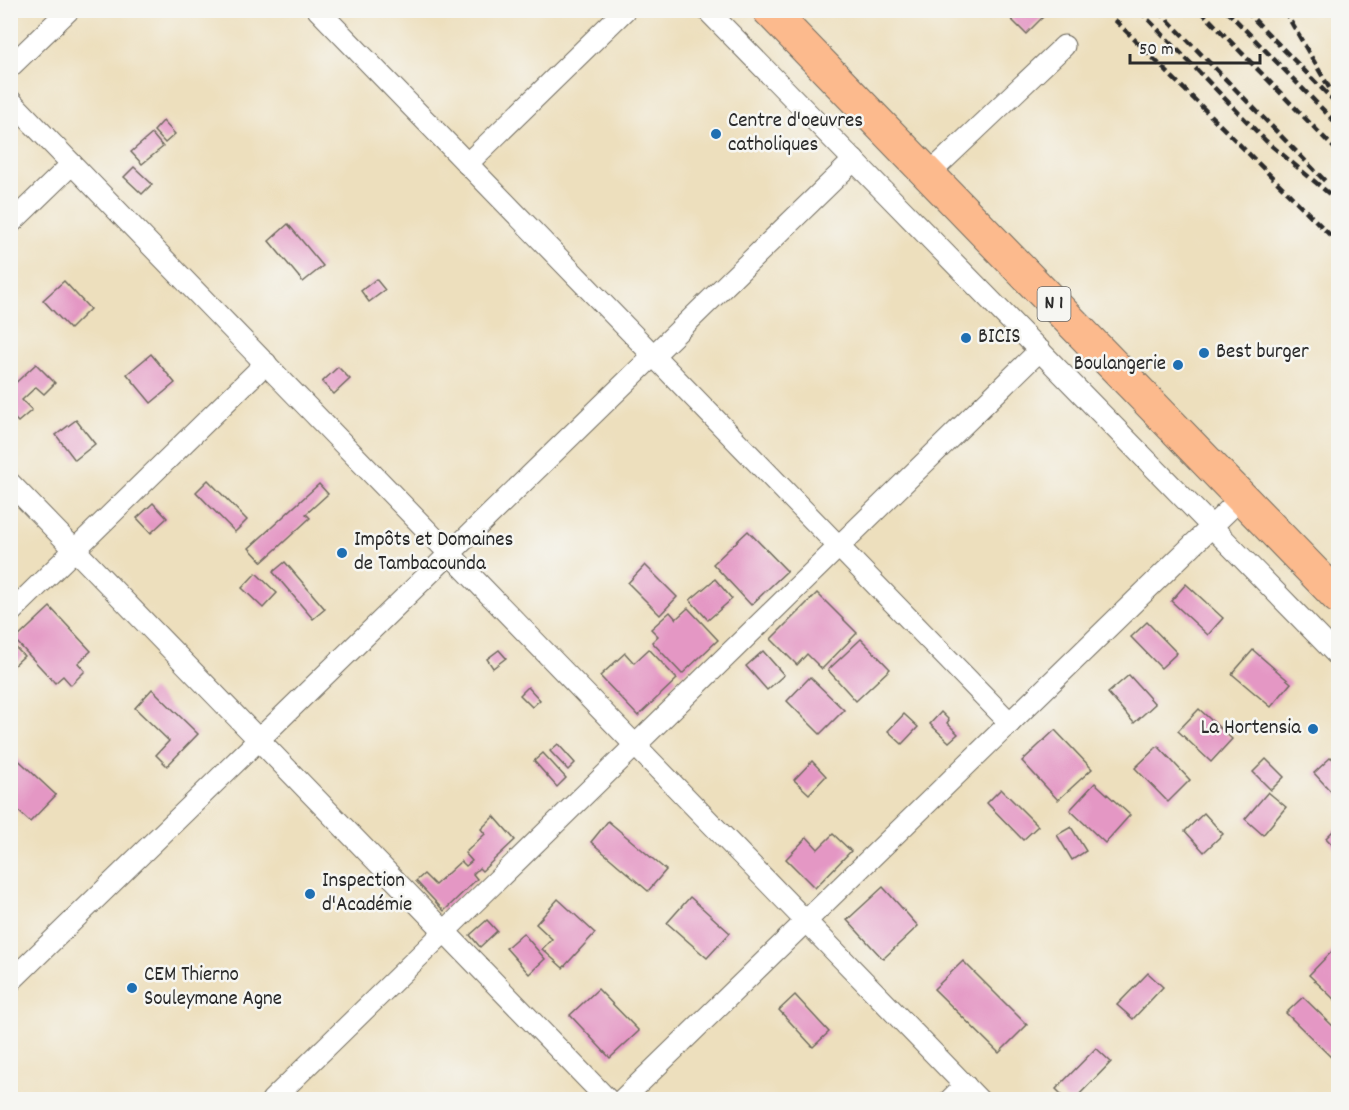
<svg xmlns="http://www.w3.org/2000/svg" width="1349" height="1110" viewBox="0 0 1349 1110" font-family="Dekko,sans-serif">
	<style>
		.building { fill: #e497c4 }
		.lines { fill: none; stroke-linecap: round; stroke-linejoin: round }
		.street-casing { stroke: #6f6a5e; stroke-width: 23 }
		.highway-casing { stroke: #6f6a5e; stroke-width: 35 }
		.street { stroke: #fff; stroke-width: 21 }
		.highway { stroke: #fcba8d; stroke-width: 33 }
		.rail { stroke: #2b2b2b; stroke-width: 4.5; stroke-dasharray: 9 4.5; stroke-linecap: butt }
		.poi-dot { fill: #1f6fb2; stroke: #f6f6f2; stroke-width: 2 }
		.labels { text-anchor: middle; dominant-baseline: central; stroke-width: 5; stroke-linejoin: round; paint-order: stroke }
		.shield { fill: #f6f6f2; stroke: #686867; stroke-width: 1.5 }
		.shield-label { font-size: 20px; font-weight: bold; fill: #2b2b2b }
		.poi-label { font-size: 21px; fill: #2b2b2b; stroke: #f6f6f2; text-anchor: start }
	</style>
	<rect width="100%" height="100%" fill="#f6f6f2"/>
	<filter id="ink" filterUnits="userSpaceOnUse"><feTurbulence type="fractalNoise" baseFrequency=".0167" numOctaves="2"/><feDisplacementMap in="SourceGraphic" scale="12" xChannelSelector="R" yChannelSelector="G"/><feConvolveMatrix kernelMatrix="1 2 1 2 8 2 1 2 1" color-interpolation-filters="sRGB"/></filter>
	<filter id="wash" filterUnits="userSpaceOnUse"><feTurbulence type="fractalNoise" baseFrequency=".008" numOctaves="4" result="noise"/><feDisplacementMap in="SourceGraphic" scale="24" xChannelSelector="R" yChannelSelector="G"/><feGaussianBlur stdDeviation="1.35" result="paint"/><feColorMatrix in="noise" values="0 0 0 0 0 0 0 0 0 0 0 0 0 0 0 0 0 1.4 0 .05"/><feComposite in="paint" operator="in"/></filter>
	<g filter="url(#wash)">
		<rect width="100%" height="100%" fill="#eddfbd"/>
		<g id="blocks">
			<!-- building -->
			<g class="building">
				<polygon points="1002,10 1043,10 1046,14 1026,34"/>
				<polygon points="163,121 175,134 165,143 154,131"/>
				<polygon points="152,134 163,147 142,164 131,152"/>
				<polygon points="134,167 152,184 142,194 124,177"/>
				<polygon points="288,224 323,266 303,282 269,241"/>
				<polygon points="376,279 385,290 369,302 361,291"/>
				<polygon points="64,281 90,309 70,329 43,300"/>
				<polygon points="151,354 175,383 151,403 127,374"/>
				<polygon points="36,364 55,383 44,394 36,387 22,400 32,410 18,422 10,414 10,388"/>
				<polygon points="338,367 350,379 334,394 322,382"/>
				<polygon points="76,420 95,444 75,460 56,435"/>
				<polygon points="208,480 247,520 235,532 196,492"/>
				<polygon points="319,484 328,494 306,514 310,518 262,562 249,548"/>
				<polygon points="153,503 167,518 151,533 137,518"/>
				<polygon points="748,531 787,571 751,605 713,564"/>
				<polygon points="285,562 325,609 313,619 273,572"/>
				<polygon points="645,565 677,597 660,615 628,583"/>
				<polygon points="256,573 277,593 263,608 242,588"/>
				<polygon points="715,579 732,599 708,620 690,600"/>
				<polygon points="1186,584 1223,618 1208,635 1171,601"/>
				<polygon points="817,593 857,633 822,669 807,654 797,665 771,639"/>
				<polygon points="50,607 91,651 78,663 85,671 71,685 63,676 55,683 15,640"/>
				<polygon points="688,608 718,640 682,674 652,642 658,636 651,629 670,612 676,619"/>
				<polygon points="1147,622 1177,653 1161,668 1131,637"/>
				<polygon points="861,639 890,669 856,701 828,670"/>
				<polygon points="10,642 24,656 10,669"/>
				<polygon points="649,649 677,679 638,716 600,676 625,653 634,663"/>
				<polygon points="499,650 506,658 493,668 487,659"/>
				<polygon points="1253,650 1291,683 1271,707 1232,674"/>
				<polygon points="763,651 784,675 767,690 746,666"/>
				<polygon points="1129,675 1155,704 1134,723 1108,693"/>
				<polygon points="810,677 844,710 820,734 787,701"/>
				<polygon points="528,687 540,700 532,707 520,695"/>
				<polygon points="152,689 198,734 167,766 156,755 169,741 135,708"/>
				<polygon points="1199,709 1232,739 1211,762 1178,731"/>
				<polygon points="941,712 949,720 947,723 958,734 949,742 930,724"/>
				<polygon points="904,714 918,727 902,744 888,731"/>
				<polygon points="1055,730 1092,769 1058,800 1022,761"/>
				<polygon points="558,744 575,763 568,770 550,751"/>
				<polygon points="1158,746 1190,780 1168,802 1135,768"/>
				<polygon points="10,752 56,795 30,822 10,803"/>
				<polygon points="543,753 566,778 557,787 534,761"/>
				<polygon points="1331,757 1338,765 1338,795 1336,797 1314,773"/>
				<polygon points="1266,759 1284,777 1271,790 1253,772"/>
				<polygon points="812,761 826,776 809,794 794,780"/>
				<polygon points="1095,783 1130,815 1105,843 1070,810"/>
				<polygon points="1001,789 1038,826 1023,840 987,803"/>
				<polygon points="1268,792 1286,807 1263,835 1245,819"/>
				<polygon points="1204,813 1223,834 1204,852 1185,831"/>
				<polygon points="494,816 515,840 482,871 479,868 473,874 477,879 444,911 416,881 424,874 435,885 461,861 466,866 472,861 465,853 485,834 481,829"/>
				<polygon points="608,821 666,870 648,891 591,842"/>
				<polygon points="1338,826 1338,851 1326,838"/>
				<polygon points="1071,827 1086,851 1072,860 1057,835"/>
				<polygon points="833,834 851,851 815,888 786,859 807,837 818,849"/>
				<polygon points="883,887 918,926 883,959 847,920"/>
				<polygon points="690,897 730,933 707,958 667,923"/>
				<polygon points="558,899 595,933 563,968 542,949 552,939 536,924"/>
				<polygon points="487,920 497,931 480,947 470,935"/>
				<polygon points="523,933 545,959 529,974 506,948"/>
				<polygon points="1338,945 1338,1000 1337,1002 1309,975"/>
				<polygon points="963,961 1027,1025 999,1053 934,989"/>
				<polygon points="1148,973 1163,987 1133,1019 1117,1005"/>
				<polygon points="598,989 639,1031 610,1058 570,1015"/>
				<polygon points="795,995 829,1032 813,1047 779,1010"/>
				<polygon points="1303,997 1338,1031 1338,1064 1286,1013"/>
				<polygon points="1096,1048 1111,1062 1074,1100 1067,1100 1056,1089"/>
			</g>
		</g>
	</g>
	<g filter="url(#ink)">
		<use href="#blocks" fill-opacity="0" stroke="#6f6a5e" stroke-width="1.5"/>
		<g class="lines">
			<!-- street casing -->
			<g class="street-casing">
				<g id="street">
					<polyline points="318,10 1010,723"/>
					<polyline points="707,10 1338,656"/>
					<polyline points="10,67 69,10"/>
					<polyline points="10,100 979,1100"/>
					<polyline points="467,164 625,10"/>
					<polyline points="928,175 1064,46"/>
					<polyline points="10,224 72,164"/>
					<polyline points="10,483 608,1100"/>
					<polyline points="10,613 266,363"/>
					<polyline points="10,982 854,160"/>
					<polyline points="272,1100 1040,350"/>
					<polyline points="622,1100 1242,497"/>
					<polyline points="950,1100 965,1085"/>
				</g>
			</g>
			<!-- highway casing -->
			<g class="highway-casing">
				<polyline id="highway" points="769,10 1338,597"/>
			</g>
			<!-- street -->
			<use href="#street" class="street"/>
			<!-- highway -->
			<use href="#highway" class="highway"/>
			<!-- rail -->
			<g class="rail">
				<polyline points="1105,10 1338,243"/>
				<polyline points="1139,10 1266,141 1338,201"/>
				<polyline points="1158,10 1326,182"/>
				<polyline points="1200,10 1338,152"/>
				<polyline points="1226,10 1338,125"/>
				<polyline points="1245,10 1338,105"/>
				<polyline points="1284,10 1330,89"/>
				<polyline points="1336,10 1338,14"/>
			</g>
		</g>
	</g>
	<!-- markers -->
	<g class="poi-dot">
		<circle cx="716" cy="134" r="6"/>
		<circle cx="966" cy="338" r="6"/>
		<circle cx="1204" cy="353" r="6"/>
		<circle cx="1178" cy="365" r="6"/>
		<circle cx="342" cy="553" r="6"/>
		<circle cx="1313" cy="729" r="6"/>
		<circle cx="310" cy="894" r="6"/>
		<circle cx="132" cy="988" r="6"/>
	</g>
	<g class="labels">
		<!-- shield labels -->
		<rect class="shield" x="1037.5" y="287" width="33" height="34" rx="4.5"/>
		<g class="shield-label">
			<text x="1054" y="304">N 1</text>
		</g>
		<!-- poi labels -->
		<g class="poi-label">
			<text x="728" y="122">Centre d'oeuvres<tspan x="728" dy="24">catholiques</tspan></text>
			<text x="978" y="338">BICIS</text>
			<text x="1216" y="353">Best burger</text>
			<text x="1166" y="365" text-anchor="end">Boulangerie</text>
			<text x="354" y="541">Impôts et Domaines<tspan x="354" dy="24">de Tambacounda</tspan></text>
			<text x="1301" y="729" text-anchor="end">La Hortensia</text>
			<text x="322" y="882">Inspection<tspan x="322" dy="24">d'Académie</tspan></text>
			<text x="144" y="976">CEM Thierno<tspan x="144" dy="24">Souleymane Agne</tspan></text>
		</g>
	</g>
	<!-- margin -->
	<rect width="1349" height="1110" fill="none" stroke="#f6f6f2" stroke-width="36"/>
	<!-- scale -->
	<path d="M1130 54v9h130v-9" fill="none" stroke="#2b2b2b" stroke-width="3"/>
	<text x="1139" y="54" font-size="18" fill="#2b2b2b" stroke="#f6f6f2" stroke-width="4.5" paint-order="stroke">50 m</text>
</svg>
